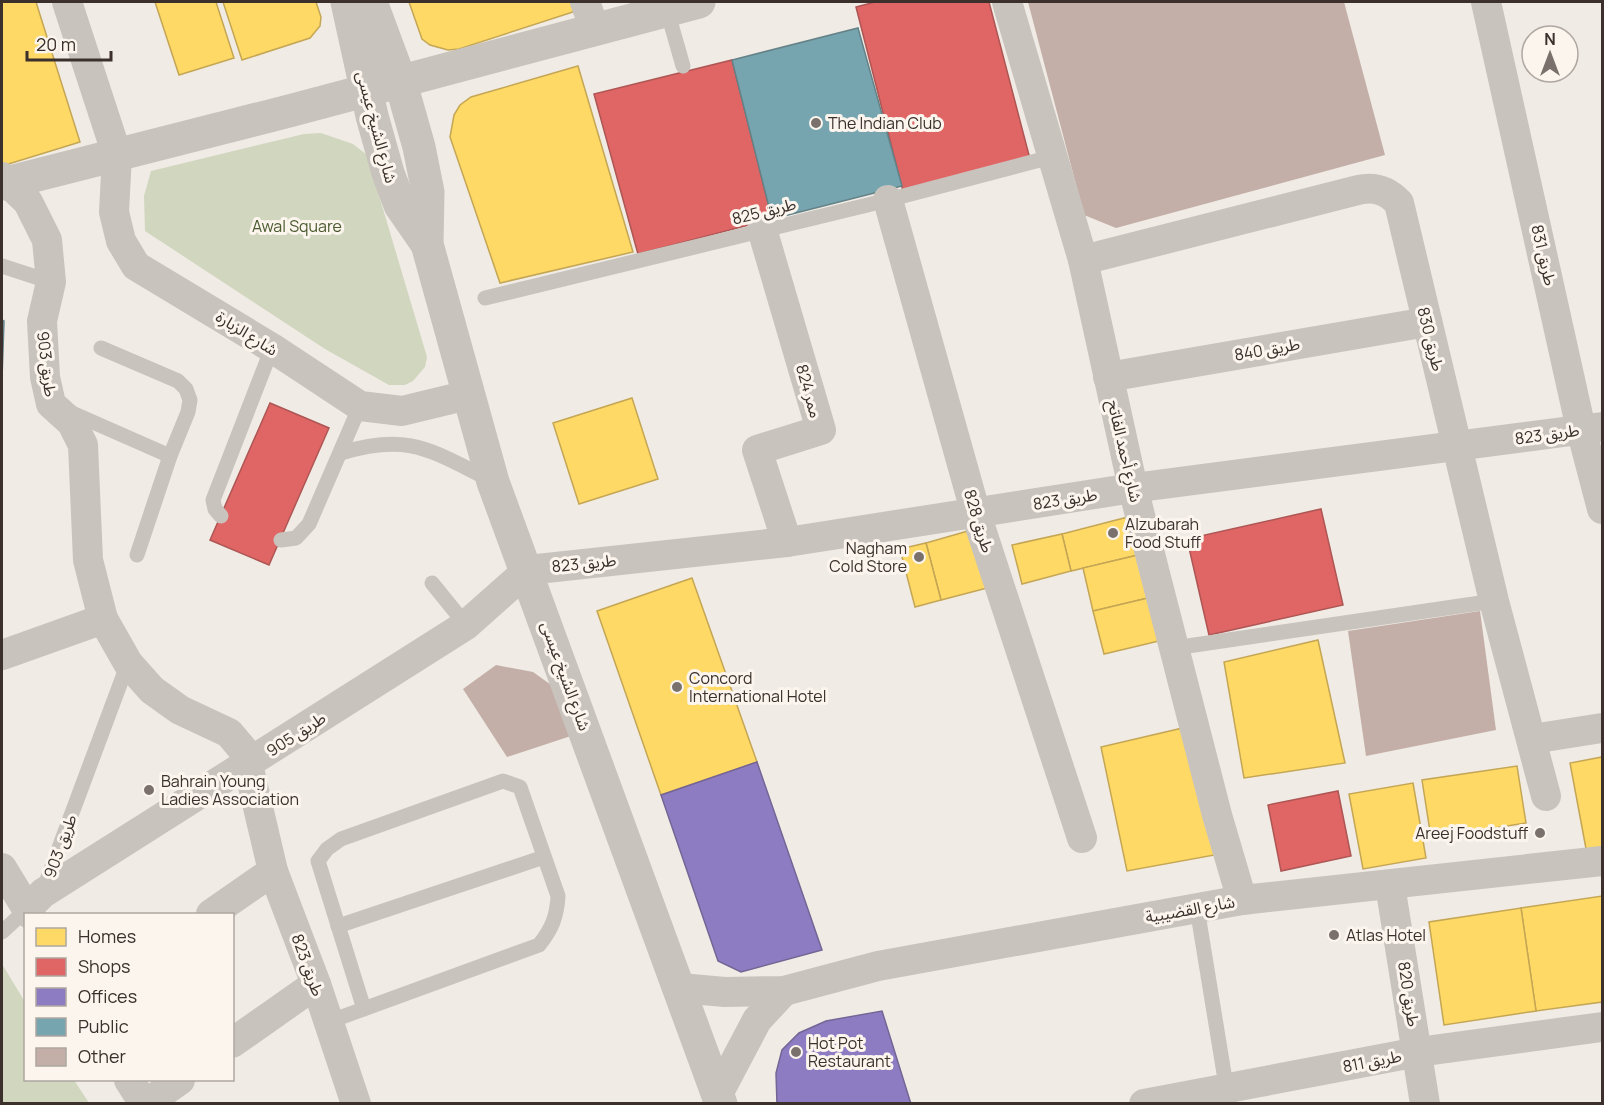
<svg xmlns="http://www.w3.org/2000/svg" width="1604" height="1105" viewBox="0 0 1604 1105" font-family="Manrope,'Noto Sans Arabic',sans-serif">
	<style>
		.green { fill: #d1d6bf }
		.homes { fill: #ffd966; stroke: #c4a654; stroke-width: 1.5 }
		.shops { fill: #e06666; stroke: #ae5654; stroke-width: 1.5 }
		.offices { fill: #8e7cc3; stroke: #756595; stroke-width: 1.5 }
		.public { fill: #76a5af; stroke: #648287; stroke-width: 1.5 }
		.building { fill: #c3afa7 }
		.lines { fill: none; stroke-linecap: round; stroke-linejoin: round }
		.service { stroke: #c9c3be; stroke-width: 15 }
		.minor { stroke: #c9c3be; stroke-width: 30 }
		.tertiary { stroke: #c9c3be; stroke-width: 33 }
		.poi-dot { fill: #7a716c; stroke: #fbf5ee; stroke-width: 2 }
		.labels { text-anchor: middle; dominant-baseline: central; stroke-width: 6; stroke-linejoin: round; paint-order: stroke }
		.poi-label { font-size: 16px; fill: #3b302b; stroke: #fbf5ee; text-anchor: start }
		.street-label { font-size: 16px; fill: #3b302b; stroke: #fbf5ee }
		.park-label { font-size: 16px; fill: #4a5a2e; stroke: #fbf5ee }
	</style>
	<rect width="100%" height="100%" fill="#f0ebe5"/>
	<!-- green -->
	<g class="green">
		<polygon points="321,133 353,144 367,155 427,357 425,367 413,381 405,385 389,385 325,349 145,231 144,196 151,171 304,134"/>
		<polygon points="2,964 25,1002 26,1080 74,1080 89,1103 2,1103"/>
	</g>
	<!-- homes -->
	<g class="homes">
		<polygon points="2,2 36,2 80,142 2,166"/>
		<polygon points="155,2 216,2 234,58 179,75"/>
		<polygon points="223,2 316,2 321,17 320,26 310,38 242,60"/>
		<polygon points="409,2 576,2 579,10 459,49 448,50 430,45 422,39"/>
		<polygon points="578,66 633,252 500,283 450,137 454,115 460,105 471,97"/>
		<polygon points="632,398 658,479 579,504 553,423"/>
		<polygon points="1128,517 1138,555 1071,571 1062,534"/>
		<polygon points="975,529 991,587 941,600 926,543"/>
		<polygon points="1062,534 1071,571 1022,584 1012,545"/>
		<polygon points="926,543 941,600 915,607 900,549"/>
		<polygon points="1138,555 1148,598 1093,611 1083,568"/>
		<polygon points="692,578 757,762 661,795 597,611"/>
		<polygon points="1148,598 1159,641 1104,654 1093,611"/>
		<polygon points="1318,640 1345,763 1244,778 1224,662"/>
		<polygon points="1187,727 1220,854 1127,871 1101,747"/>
		<polygon points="1602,757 1602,851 1587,854 1570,763"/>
		<polygon points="1517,766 1526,823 1431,838 1422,780"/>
		<polygon points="1413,783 1426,858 1363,869 1349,794"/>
		<polygon points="1602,896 1602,1002 1536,1011 1521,908"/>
		<polygon points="1521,908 1536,1011 1444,1025 1429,922"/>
	</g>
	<!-- shops -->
	<g class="shops">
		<polygon points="875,2 989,2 1030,159 903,191 856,7"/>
		<polygon points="732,60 772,219 638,254 594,94"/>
		<polygon points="270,403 329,428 269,565 210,540"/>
		<polygon points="1321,509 1343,605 1209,635 1187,539"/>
		<polygon points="1338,791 1351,856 1281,871 1268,805"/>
	</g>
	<!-- offices -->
	<g class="offices">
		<polygon points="757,762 822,950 741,972 718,961 661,795"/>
		<polygon points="882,1011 911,1104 777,1104 776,1073 782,1050 799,1033 826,1021"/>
	</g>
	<!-- public -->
	<g class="public">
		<polygon points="858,28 902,186 772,219 732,60"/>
		<polygon points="2,320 4,321 2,379"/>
	</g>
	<!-- building -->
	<g class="building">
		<polygon points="1028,2 1344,2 1385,155 1116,228 1084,215"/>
		<polygon points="1480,611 1496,730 1366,756 1348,631"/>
		<polygon points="496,665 533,672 554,687 577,734 507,757 463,689"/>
	</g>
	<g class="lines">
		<!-- service -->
		<g class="service">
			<polyline points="667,10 683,66"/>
			<polyline points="2,266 51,282"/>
			<polyline points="485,298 888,200 1051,157"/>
			<polyline points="101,348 178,381 186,389 190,400 188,412 170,456 137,555"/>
			<polyline points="70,412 170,456"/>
			<path d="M 341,453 C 410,432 431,451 491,480"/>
			<polyline points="221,516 215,509 213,500 272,348"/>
			<polyline points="281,540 296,538 309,524 360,406"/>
			<polyline points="432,583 466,625"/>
			<polyline points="1174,648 1494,601"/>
			<polyline points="44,888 128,663"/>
			<polyline points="1197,908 1229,1104"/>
			<polyline points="338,926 544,857"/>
			<polyline points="2,932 27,909"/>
			<path d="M 328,1022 L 539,945 C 552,929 557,916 558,896 L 520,787 L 503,781 L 341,839 L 327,849 L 318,861 L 364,1009"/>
		</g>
		<!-- minor -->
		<g class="minor">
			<polyline points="67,2 117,155 114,212 121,241 136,266 272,348 360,406 402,411 468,395"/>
			<polyline points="585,2 594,27"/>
			<polyline points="1007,2 1083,260 1133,488 1217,815 1242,900"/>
			<polyline points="1486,2 1581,429 1602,509"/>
			<polyline points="2,177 28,202 47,240 51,282 42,321 45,377 51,404 72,423 83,445 88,560 103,619 128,663 152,690 180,710 229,733 245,752 273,871 316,984 356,1104"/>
			<polyline points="888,200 976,514 1082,838"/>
			<polyline points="762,229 821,430 757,450 787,542"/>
			<path d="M 1083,260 L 1358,190 C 1375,186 1387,190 1399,203 L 1494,601 L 1546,796"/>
			<polyline points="1108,377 1427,322"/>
			<polyline points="2,655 103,619"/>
			<polyline points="1532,739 1602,728"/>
			<polyline points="2,868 30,914"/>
			<polyline points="1390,885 1425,1104"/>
			<polyline points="27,909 43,893 466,625 528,570 787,542 1133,488 1602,427"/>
			<polyline points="211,914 273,871"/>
			<polyline points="680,988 725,992 784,991 878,966 1242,900 1602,861"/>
			<polyline points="232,1043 316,984"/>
			<polyline points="129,1080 144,1104"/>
			<polyline points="718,1094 757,1020 784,991"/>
			<polyline points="146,1104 180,1080"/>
			<polyline points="1144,1104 1418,1052 1602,1027"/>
		</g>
		<!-- tertiary -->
		<g class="tertiary">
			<polyline points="347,2 372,116 388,173 400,205 427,244"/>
			<polyline points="371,2 400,80 419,147 428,192 427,244 493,482 721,1104"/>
			<polyline points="2,184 289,111 699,2"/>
		</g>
	</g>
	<!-- markers -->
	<g class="poi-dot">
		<circle cx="816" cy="123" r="6"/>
		<circle cx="1113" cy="533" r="6"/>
		<circle cx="919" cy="557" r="6"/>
		<circle cx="677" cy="687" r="6"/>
		<circle cx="149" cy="790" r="6"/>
		<circle cx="1540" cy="833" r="6"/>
		<circle cx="1334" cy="935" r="6"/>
		<circle cx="796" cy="1052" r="6"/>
	</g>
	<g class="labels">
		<!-- poi labels -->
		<g class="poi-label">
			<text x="828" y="123">The Indian Club</text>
			<text x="1125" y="524">Alzubarah<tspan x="1125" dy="18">Food Stuff</tspan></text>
			<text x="907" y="548" text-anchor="end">Nagham<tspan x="907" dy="18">Cold Store</tspan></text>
			<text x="689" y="678">Concord<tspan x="689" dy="18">International Hotel</tspan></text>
			<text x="161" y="781">Bahrain Young<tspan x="161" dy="18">Ladies Association</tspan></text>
			<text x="1528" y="833" text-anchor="end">Areej Foodstuff</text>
			<text x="1346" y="935">Atlas Hotel</text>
			<text x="808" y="1043">Hot Pot<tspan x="808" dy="18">Restaurant</tspan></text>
		</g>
		<!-- street labels -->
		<g class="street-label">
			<text transform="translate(377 127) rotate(75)">شارع الشيخ عيسى</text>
			<text transform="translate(764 211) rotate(-14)">طريق 825</text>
			<text transform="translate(1544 255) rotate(77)">طريق 831</text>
			<text transform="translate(247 333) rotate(32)">شارع الزبارة</text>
			<text transform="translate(1431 339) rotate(76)">طريق 830</text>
			<text transform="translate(1267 349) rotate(-10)">طريق 840</text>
			<text transform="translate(47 364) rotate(83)">طريق 903</text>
			<text transform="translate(809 391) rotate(74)">ممر 824</text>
			<text transform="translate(1547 434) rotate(-8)">طريق 823</text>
			<text transform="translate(1125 451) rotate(77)">شارع أحمد الفاتح</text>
			<text transform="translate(1065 499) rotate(-9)">طريق 823</text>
			<text transform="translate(979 521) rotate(73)">طريق 828</text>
			<text transform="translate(584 563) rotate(-6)">طريق 823</text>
			<text transform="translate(566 676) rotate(70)">شارع الشيخ عيسى</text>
			<text transform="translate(296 734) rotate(-33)">طريق 905</text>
			<text transform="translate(60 846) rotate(-70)">طريق 903</text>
			<text transform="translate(1190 909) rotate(-10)">شارع القضيبية</text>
			<text transform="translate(308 965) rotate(70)">طريق 823</text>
			<text transform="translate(1409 994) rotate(81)">طريق 820</text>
			<text transform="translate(1372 1061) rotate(-11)">طريق 811</text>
		</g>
		<!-- park labels -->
		<g class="park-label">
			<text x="297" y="226">Awal Square</text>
		</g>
	</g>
	<!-- border -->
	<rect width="1604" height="1105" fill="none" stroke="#3b302b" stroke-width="6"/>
	<!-- legend -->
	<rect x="24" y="913" width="210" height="168" fill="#fbf5ee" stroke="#aea6a0" stroke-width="1.5"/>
	<rect x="36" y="928" width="30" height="18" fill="#ffd966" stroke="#aea6a0" stroke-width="1.5"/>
	<text x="78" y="943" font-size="18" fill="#3b302b">Homes</text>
	<rect x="36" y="958" width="30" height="18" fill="#e06666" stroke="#aea6a0" stroke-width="1.5"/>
	<text x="78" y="973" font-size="18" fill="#3b302b">Shops</text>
	<rect x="36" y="988" width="30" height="18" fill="#8e7cc3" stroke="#aea6a0" stroke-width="1.5"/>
	<text x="78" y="1003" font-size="18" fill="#3b302b">Offices</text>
	<rect x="36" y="1018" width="30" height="18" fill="#76a5af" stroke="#aea6a0" stroke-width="1.5"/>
	<text x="78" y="1033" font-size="18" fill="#3b302b">Public</text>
	<rect x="36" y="1048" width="30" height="18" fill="#c3afa7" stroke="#aea6a0" stroke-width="1.5"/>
	<text x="78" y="1063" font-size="18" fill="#3b302b">Other</text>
	<!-- north arrow -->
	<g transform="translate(1550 54)"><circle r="28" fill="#fbf5ee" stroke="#aea6a0" stroke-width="1.5"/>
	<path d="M0-4.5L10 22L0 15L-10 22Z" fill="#7a716c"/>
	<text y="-9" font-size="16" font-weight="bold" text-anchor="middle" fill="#3b302b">N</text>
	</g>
	<!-- scale -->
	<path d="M27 51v9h84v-9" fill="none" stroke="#3b302b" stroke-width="3"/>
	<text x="36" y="51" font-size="18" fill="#3b302b" stroke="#fbf5ee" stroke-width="4.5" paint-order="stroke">20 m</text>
</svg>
